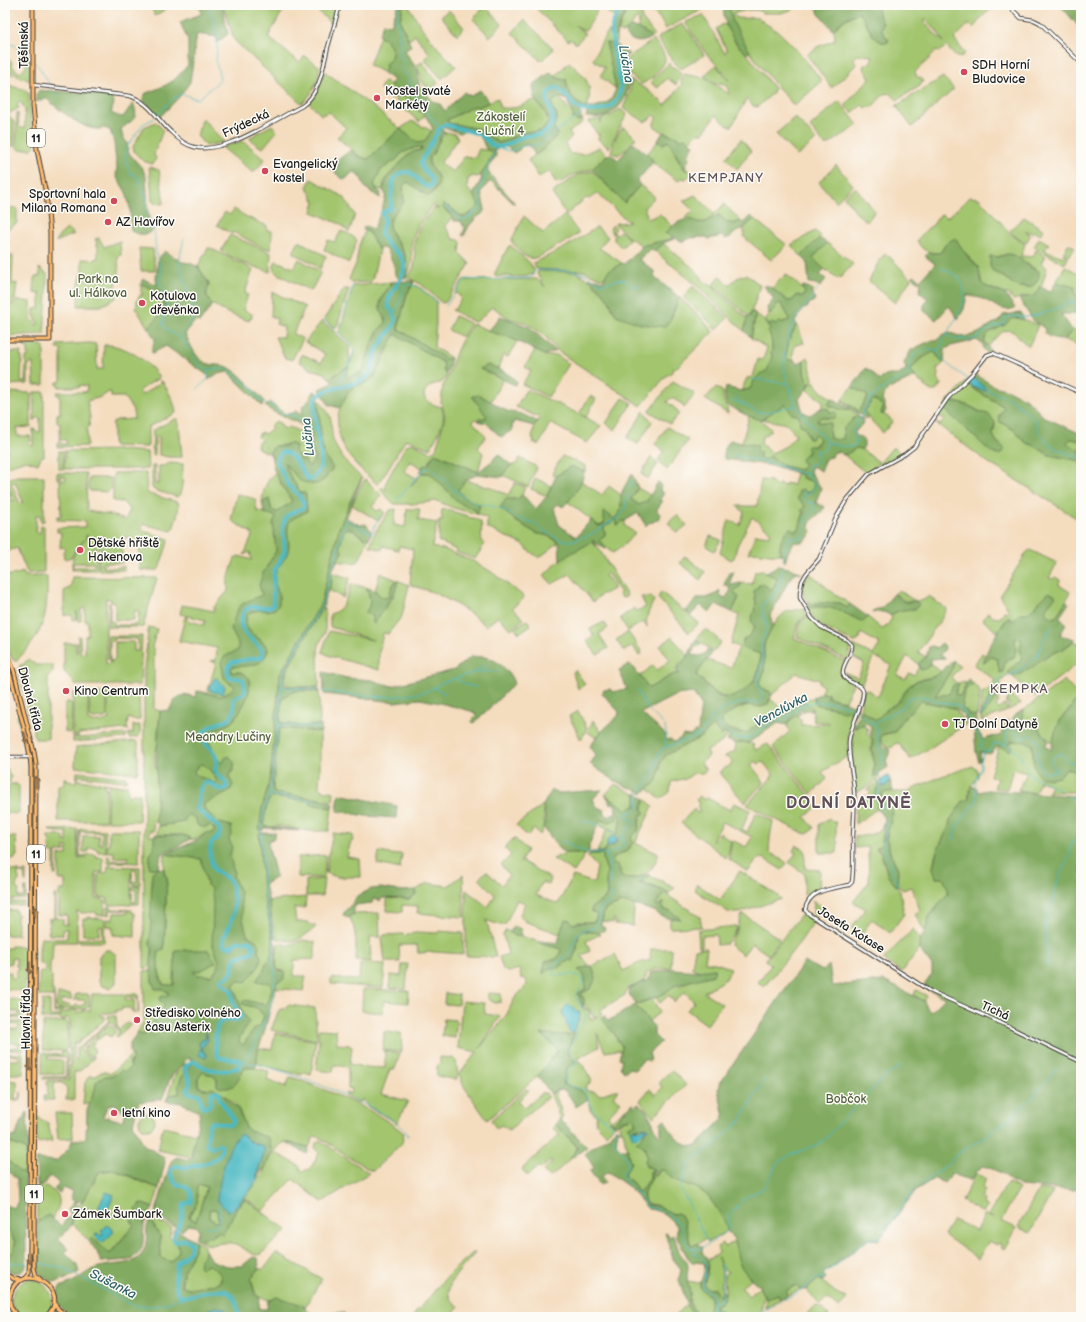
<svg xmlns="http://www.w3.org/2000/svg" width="1086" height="1322" viewBox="0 0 1086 1322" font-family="'Balsamiq Sans',sans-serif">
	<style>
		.green { fill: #a3c56e; stroke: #607045; fill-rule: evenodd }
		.forest { fill: #82aa61; stroke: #4f633e; fill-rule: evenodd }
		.water { fill: #4ab8c2; stroke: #336a6f }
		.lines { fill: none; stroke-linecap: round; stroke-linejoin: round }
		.stream { stroke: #4ab8c2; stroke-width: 1 }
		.river { stroke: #4ab8c2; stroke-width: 4 }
		.minor-casing { stroke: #3c3934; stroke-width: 4.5 }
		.major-casing { stroke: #3c3934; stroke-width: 5 }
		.highway-casing { stroke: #3c3934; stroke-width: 5.5 }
		.minor { stroke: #fff; stroke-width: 2.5 }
		.major { stroke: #febc70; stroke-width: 3 }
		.highway { stroke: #febc70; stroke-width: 3.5 }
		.oneway { stroke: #8d6c46 }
		.poi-dot { fill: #d1495b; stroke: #fdfcf7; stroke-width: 1.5 }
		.labels { text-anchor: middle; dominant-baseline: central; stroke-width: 3; stroke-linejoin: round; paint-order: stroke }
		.shield { fill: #fdfcf7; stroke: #605f5e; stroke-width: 1 }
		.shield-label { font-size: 11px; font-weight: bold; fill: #1c1c1c }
		.street-label { font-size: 12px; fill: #1c1c1c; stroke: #fdfcf7 }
		.poi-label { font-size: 12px; fill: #1c1c1c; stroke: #fdfcf7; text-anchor: start }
		.park-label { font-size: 12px; fill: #52603d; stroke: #fdfcf7 }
		.water-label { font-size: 13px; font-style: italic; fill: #316267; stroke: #fdfcf7 }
		.neighbourhood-label { font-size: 13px; letter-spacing: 1px; fill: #615159; stroke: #fdfcf7 }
		.district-label { font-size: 16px; font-weight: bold; letter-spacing: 1px; fill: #615159; stroke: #fdfcf7 }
	</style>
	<rect width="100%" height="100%" fill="#fdfcf7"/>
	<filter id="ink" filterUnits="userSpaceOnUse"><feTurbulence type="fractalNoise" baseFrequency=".025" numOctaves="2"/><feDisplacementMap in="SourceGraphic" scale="8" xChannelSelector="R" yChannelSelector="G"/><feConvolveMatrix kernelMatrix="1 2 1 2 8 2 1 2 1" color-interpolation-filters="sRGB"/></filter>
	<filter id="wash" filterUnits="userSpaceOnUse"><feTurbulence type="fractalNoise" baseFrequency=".012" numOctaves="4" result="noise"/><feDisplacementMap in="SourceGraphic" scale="16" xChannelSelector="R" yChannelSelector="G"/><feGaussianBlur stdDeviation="0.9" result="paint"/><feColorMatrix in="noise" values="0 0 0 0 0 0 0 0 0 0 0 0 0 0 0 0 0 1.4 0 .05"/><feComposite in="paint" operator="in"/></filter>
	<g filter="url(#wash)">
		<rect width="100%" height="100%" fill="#f4dcbe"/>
		<!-- green -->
		<g class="green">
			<polygon points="150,5 172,5 155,16"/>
			<path d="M 223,5 L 286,5 L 268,37 L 299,62 L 305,56 L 320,67 C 319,79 313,94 303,103 L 301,103 L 234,40 Z"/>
			<polygon points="311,5 337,6 332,24"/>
			<polygon points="403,5 408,5 422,28 438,48 456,66 443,78 441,78 424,59 430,54 415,35 409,40 400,21"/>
			<polygon points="537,5 592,5 597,10 595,16 586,30 584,31 575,25 585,34 576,44 571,39 568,41 535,7"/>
			<polygon points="610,5 619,5 614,17 607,12"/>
			<path d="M 629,5 L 711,5 L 665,29 C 661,20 658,13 647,10 C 643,12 641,15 642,19 L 655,35 L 652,37 L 638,28 L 639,20 L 637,18 L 630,27 L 623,33 L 618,31 Z"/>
			<path d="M 729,5 L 751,5 L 762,8 L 794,6 L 794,9 L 781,13 L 763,13 C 756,7 740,11 733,14 C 740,24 753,13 761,20 C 763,21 764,23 766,24 C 770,27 775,29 779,32 C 795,47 809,64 822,81 L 794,106 C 775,83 729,35 729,5 Z"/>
			<path d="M 883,5 L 996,5 L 983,16 L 973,28 L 970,25 L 968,25 L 954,39 L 965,53 L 963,56 L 956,57 L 946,46 L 940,52 L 936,50 L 934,54 L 915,72 L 917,77 L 921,78 L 923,80 L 920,86 L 897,100 L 890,93 L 887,94 L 885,93 L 872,107 L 865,108 L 862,105 L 852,113 L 846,107 L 846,104 L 870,78 L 863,67 L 865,64 L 870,63 L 873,56 L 860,55 L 855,56 L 854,60 L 856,64 L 854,67 L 832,88 L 807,55 L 817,47 L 835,40 L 834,29 L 846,19 L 857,13 L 861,14 C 866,24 874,45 888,42 L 888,38 L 885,36 L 881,29 L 883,24 L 877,10 L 877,8 ZM 925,19 L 936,30 L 944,42 L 938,37 L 925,22 Z"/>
			<polygon points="485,6 502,24 490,37 473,19"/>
			<polygon points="449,10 464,28 457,35 441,16"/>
			<path d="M 703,15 L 724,52 L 725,53 L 727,51 L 716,29 L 723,24 L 726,25 L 736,44 L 747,54 L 774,88 L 773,93 L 757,107 L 753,106 L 748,100 L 746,100 L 732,126 L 728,126 L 716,115 L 703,133 L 698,133 L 689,141 L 685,138 L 682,139 L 663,132 L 654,126 L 654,123 L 657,117 L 655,115 L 645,122 L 623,108 L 630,92 L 631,80 L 646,89 L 662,102 L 665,106 L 682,84 L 681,83 L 683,74 L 705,78 L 729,94 C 729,90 726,85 722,83 L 716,84 L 704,76 L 716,65 L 728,80 L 729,80 L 725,74 L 704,51 L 686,24 L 686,22 Z"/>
			<polygon points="524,20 552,47 553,50 541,61 512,33"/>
			<polygon points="682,24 690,33 704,55 681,69 672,60 658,39 660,36"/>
			<path d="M 610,30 L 610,34 L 616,36 L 616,44 L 607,43 L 616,89 L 600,76 L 605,68 L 593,60 C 597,52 604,34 610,30 Z"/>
			<path d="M 380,36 C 393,41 395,52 388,63 L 386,63 L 386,69 L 384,73 L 369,65 Z"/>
			<path d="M 653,40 C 657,43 665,53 665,59 C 666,66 647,83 641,84 L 630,75 L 626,60 L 628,58 Z"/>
			<polygon points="20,53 30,61 30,81 17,76 18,75 12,71 10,73 14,75 5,71 6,62 5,57 12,62 12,66 20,73 26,66 26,62 19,54"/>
			<polygon points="422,62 438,83 430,91 422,82 418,68 417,65"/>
			<path d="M 569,62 C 586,77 594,85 587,108 C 573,102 568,94 566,79 L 564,80 L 555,76 Z"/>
			<polygon points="669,63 671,67 674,67 681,73 676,85 667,78 658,88 650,82"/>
			<polygon points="324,71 376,109 400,129 412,121 432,131 424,142 418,143 400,129 368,159 360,157 337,137 346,128 329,112 321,115 309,103 318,90"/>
			<polygon points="943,77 954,89 912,127 896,106"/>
			<polygon points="384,81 387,82 401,95 392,99 380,89"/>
			<polygon points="5,83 14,87 24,89 29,93 31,125 35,146 32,149 19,150 16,146 17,112 18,113 19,126 21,128 25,128 25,109 20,101 17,104 19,108 8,114 14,122 14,146 5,146"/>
			<polygon points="402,96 404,96 409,100 413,107 425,115 419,122 395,100"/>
			<polygon points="559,97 578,121 582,120 583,122 569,132 572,136 565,144 570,154 584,154 599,147 607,155 592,169 575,174 562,182 556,183 549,171 539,177 528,160 544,149 558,134 554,128 557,115 553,110 551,102"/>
			<path d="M 498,98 L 500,108 C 506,108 514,109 520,106 C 525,104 529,101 535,100 L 545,112 L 549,122 L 542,131 L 525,132 L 499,143 L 479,129 L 448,123 L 447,120 L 474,106 L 479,107 Z"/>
			<polygon points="839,101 858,125 828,145 825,145 810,127"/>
			<polygon points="620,109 627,114 609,148 598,139 599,134 597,134 589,121 601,119 601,123 602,118 612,115"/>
			<polygon points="795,117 816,140 797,156 776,134"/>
			<polygon points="202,118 224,142 206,146 197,136"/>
			<polygon points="156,122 163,130 154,154 156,159 152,164 143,161 134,152 133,147 144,127"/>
			<polygon points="272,125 277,131 263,148 257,145 250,139 250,137 255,135 255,134"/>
			<polygon points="622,128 625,128 636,138 625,150 618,155 612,153 611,151 616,137"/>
			<path d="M 447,132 L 455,134 L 458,138 L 441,162 L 442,164 L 453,172 L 465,156 L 475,158 L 479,149 L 493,151 L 493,154 L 481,175 L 477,177 L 473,176 L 468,179 L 467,188 L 477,199 L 479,205 C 475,209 470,215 463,217 C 456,214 453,207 445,206 L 443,208 L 452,217 L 445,226 L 453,239 L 459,240 L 461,242 L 460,253 L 470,264 L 446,302 L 442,303 L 421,284 L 406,277 C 405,272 408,267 407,261 C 404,248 394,239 389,227 L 392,216 L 404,202 L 403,186 L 407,182 L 409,183 L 429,196 C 432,195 433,192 435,190 C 445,178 428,170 429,158 C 437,150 438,138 447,132 ZM 432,205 L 439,209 L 433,208 C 428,216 419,224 417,234 C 416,237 414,242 414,246 C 413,249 415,252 415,255 C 416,263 413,270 409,276 L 408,275 L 412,261 L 411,245 L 413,237 L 418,225 Z"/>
			<polygon points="741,139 751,151 737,169 726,158"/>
			<polygon points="243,141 265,159 254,172 252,172 223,148 223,147"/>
			<polygon points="659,141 664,144 667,141 671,145 676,156 685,170 690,171 692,173 686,179 681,178 678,181 653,163 652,159 646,155 657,142"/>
			<polygon points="417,147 422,149 413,152 407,156 389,175 384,182 383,190 377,189 374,184 381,170 397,159 402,153"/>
			<polygon points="836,165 853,185 852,187 836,202 819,182"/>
			<polygon points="149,167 159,170 164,203 163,204 154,203 152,201 151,184"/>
			<polygon points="592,171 625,203 640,185 655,197 644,208 647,215 646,217 648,219 660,214 672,226 665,233 675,238 643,246 628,237 615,224 616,223 630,222 626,220 597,193 589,199 586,198 566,215 552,193 577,175"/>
			<polygon points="311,179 344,197 355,215 349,232 340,224 312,212 315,202 307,187"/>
			<polygon points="855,188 856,188 875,211 867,222 854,211 855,210 844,197"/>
			<path d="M 695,195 L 715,214 C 710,219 705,224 697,222 C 693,221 691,220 687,220 L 685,218 L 694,211 L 683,201 Z"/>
			<path d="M 970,197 L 979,198 L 1012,235 L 1025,244 L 1021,256 L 1033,257 L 1036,250 L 1045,256 L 1041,263 L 1047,268 L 1041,288 L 1039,287 L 1038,291 L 1033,296 L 1022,297 L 1014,300 L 1011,298 L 1009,294 L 1005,294 L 985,286 L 982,283 L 980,278 L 978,267 L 961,248 L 945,245 L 940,253 C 929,253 921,251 917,240 L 928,228 L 933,225 L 939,216 L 943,214 L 947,218 ZM 1007,254 C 1018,254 1026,265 1037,270 L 1031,287 L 1019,287 L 992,270 L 990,256 L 996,257 Z"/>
			<path d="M 724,204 L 740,220 L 740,221 C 728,227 724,221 716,213 Z"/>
			<polygon points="5,207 17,208 17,223 5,231"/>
			<path d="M 234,209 L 245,216 L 267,226 L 267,230 L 272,231 L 271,250 C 256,246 246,238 233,232 L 232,234 L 217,225 L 225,212 L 230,215 Z"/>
			<path d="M 565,215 L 578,232 L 578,234 L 559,246 L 558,245 L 556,246 L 556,247 C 532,260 531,266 512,242 L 512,239 L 524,216 L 543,233 Z"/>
			<polygon points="1024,217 1044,230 1040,235 1034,231 1032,233 1026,231 1030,236 1026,243 1015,236 1010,230"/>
			<polygon points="754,219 787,245 771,260 744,237 744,228"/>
			<polygon points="613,225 616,228 613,232 617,234 620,231 629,239 622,248 614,240 614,236 610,228"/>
			<polygon points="597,227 608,237 599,248 622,263 608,272 603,278 600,278 584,271 536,269 533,263 564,248"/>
			<polygon points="68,228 74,234 56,242 58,237"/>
			<polygon points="341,231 349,234 357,240 349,263 324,250 328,240 335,242"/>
			<polygon points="365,231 368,231 379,251 372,280 370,282 352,283 349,279 356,264 359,245"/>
			<polygon points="815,231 821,236 801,256 791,245"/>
			<polygon points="230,235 271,253 270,272 244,263 221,251"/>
			<polygon points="99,238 104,247 120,241 121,255 118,257 119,276 116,279 116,298 101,306 78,306 78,289 76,288 76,287 78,288 82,273 82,259 96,260 96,258 98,258 98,245 96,245 97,243 95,239"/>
			<polygon points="1039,238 1049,244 1045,249 1046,251 1064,257 1065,255 1063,254 1068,244 1075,247 1070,255 1068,255 1068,258 1065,264 1034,247"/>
			<polygon points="299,241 326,256 320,269 311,262 293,253"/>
			<polygon points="5,242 9,243 7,243 8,256 6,256 6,286 9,286 9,256 13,256 12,284 17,283 15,300 5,308"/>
			<polygon points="827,243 853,264 839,279 824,269 813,258"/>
			<polygon points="663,244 665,245 693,268 701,276 703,281 712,286 746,317 747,319 744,331 694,283 673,266 673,264 671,265 655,251"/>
			<path d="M 510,245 L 530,263 L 534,270 L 533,274 C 520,280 508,274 496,277 L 494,275 L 508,247 Z"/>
			<polygon points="139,248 153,249 155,271 141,271"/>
			<path d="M 208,248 L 210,248 L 232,259 L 234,262 L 236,261 L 253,269 L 245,293 L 248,295 L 243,310 L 252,314 L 252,318 L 249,319 L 249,321 C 238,317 209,308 207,296 C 206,293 208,288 209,284 L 198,266 Z"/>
			<polygon points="885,254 891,258 911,279 895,303 869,281 880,259"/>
			<path d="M 299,259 L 321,272 L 311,291 L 276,273 C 274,268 273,265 276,261 L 294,268 Z"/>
			<polygon points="1065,266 1081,275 1081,297 1075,295 1075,287 1056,282"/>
			<polygon points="39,268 47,274 47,295 44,334 5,336 5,310 18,300 31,302 31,318 36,325 38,324 34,315 34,309 40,308 40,294 34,293 34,278 35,277 40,276"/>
			<path d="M 538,271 L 576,272 L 587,278 L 603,293 L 608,299 L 614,312 L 620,316 L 672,317 L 678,300 L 680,298 L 700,316 L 713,332 L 675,369 L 674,368 L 672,370 L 673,371 L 665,377 L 641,406 L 559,352 L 544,335 L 526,323 L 508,318 L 493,307 C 485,311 483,320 474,322 L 452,310 L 454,310 L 461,299 L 458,294 L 455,293 L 463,280 L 537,279 L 545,287 L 537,274 Z"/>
			<polygon points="746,274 760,285 754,305 749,317 713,285 720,276 727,283 730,284 741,275 744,276"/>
			<path d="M 786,274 C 792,280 801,286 805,293 L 803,297 L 797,295 L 793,300 L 788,301 L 772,288 Z"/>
			<path d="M 391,282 C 388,291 379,297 380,307 C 381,313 386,317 386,323 L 378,331 L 362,372 L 349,377 L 346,375 L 349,366 C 342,370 337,374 330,378 L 328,377 L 325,373 L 310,369 L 299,361 L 302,354 L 321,363 L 325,354 L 305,342 L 322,321 L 350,346 L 349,354 L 350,364 L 354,354 L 354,348 L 339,332 L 353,286 Z"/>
			<polygon points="141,284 156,290 158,288 162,297 165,309 148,328 135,307 137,305 137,301 140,295 143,295 141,292"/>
			<polygon points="413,285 418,286 436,301 436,323 434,347 451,358 446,359 398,329 407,294"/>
			<polygon points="693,286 728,318 716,330 702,314 684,298 684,296"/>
			<polygon points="344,289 349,289 337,326 334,328 325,321 324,319"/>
			<polygon points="272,292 305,307 293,334 303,339 292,360 285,358 275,337 283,337 284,327 276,324 277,319 271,317"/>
			<path d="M 778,303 L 781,304 L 788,315 L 789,320 L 776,325 L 767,325 L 770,328 L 773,356 L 767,372 C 757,375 754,380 750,389 L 741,391 L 747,378 L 753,377 L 758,359 L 761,360 L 764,357 L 767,348 L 751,338 L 756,314 L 765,322 L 769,314 L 768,312 L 771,314 Z"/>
			<polygon points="455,316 471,324 462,337 448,330"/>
			<path d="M 1019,318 C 1025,321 1031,321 1038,325 L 1029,346 C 1023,343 1022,340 1017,335 C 1006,323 995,338 989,346 L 984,342 L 987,334 L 1006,324 L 1011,319 Z"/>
			<path d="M 473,324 C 488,331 503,334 517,341 L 508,357 L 503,355 L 498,369 L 488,365 L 480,369 L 503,380 L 490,402 L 480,395 L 488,417 L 474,420 L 473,422 L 486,436 L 478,448 L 483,453 L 478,472 L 435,453 L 426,466 L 424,465 L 422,468 L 410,461 L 404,471 L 416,478 L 410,487 L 422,473 L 428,473 L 431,474 C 448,489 454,500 475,510 L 476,514 L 453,508 L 437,501 L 413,504 L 394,504 L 380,490 L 382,487 L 385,490 L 386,489 L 385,484 L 406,445 L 412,443 L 431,452 L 436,449 L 444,420 L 445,415 L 441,403 L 443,386 L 448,376 L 457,350 L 463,338 Z"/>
			<polygon points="797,324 804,343 795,345 792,357 795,361 789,361 786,357 789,340"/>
			<polygon points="1074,330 1081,334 1081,347 1066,340 1066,337"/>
			<path d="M 394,334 L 397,334 L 444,363 L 443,370 L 446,374 L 446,377 L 441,383 C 430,383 416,394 430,403 C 433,405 438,406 442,407 C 443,412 444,416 443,421 C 442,426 434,444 430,448 L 428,448 L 406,439 L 378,485 C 359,468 340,453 338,426 C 336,412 342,401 351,390 C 358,383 368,383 375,376 Z"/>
			<path d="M 89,343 L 96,344 L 97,369 L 103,369 L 104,345 C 125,344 148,361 159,377 L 158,380 L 157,379 L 139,391 L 142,395 L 160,383 L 160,381 L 162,381 C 168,391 175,402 176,413 L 148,427 L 148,446 L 147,447 L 113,446 L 113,422 L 117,420 L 134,419 L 133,410 L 124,397 L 111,397 L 111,392 L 109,392 L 101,397 L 87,401 L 90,417 L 89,427 L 87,429 L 87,446 L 57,447 L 57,442 L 60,442 L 61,444 L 67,444 L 66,440 L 60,440 L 60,423 L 57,423 L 57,414 L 60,414 L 60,395 L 57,395 L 57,392 L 86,392 L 87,386 L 80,385 L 80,387 L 59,387 L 59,385 L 57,385 L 57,382 L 60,382 L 61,379 L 61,349 L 57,349 L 57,345 Z"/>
			<polygon points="24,345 42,345 44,347 44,385 34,385 33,363 28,365 28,384 5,385 5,352 21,352 20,356 22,357 21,382 25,382 26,357 28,357 28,347 24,347"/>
			<polygon points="535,350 546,356 557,355 569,364 548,397 522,384 531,371 525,367"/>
			<polygon points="932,352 934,352 944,363 937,369 939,381 941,384 936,391 931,391 924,386 925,383 923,382 921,383 910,371 920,359"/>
			<path d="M 808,357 L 813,379 L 809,385 C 805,377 803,369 804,360 Z"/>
			<polygon points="673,381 695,394 684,408 682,404 672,398 669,399 667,402 677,410 679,414 670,424 649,411"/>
			<path d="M 814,381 C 819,391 825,395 834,399 L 831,400 L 828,405 L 842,410 L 850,409 L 859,416 L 856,416 L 844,430 L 843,440 L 836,440 L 830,438 L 829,429 L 830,423 L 818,422 L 817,420 L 822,417 L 828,419 L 832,413 L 830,412 L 828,409 L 821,408 L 824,402 L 807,390 L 808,387 Z"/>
			<path d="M 966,382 C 977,393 991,398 1004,407 L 999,416 L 1000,422 L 1014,430 L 1024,441 L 1033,445 L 1049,455 L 1081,461 L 1081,521 L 986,461 L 937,424 L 934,423 L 934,422 L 940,425 L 945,419 L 942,417 L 938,417 L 942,410 L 945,410 L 996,455 L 1000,454 L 1004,451 L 1003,447 L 996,441 L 993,435 L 995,425 L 988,414 C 980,413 974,407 966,405 C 960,403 955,403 950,399 Z"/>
			<path d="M 716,387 L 723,392 C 722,401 728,406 728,414 L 705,399 Z"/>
			<polygon points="852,387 868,396 859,411 842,400"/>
			<polygon points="526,390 528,390 579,414 590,396 596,399 586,417 581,415 601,426 587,443 550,423 539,445 533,442 534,439 532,438 534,426 540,418 516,407"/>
			<path d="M 315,391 L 320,397 L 318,399 C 324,406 329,412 331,420 C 332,427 331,435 334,442 C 340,457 350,467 362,478 L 345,518 L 323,603 L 282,673 L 272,779 L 260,830 L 261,832 L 263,833 L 263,860 L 267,900 L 271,929 L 274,936 L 273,959 L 277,974 L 255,1046 L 201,1048 L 200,1053 L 214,973 L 211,976 L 198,975 L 192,972 L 202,970 L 175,950 L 174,986 L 164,985 C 158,974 157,963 158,952 L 164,949 L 167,877 L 164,874 L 165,854 L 201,859 L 205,834 C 199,837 197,841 190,839 L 189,837 L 182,835 L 156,835 L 159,826 L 184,822 L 158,734 L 157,750 L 155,750 L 155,767 L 157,768 L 156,821 L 153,822 L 154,831 L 149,831 L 149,836 L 155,836 L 155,848 L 150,868 L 159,868 L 159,869 L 151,960 L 151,966 L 147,967 L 146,969 L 144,968 L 144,670 L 148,632 L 149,627 L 157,629 L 152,647 L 154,650 L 154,709 L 160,711 L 158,733 L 171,717 L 185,694 L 195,697 L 197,691 L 207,693 L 216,663 L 211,661 L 211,660 L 216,661 L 217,648 L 179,641 L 185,617 L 187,616 L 187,620 L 204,625 L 205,620 L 180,614 L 182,605 L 214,611 L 214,607 L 228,591 L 228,579 L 235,558 L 239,556 L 252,560 L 250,552 L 244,555 L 253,534 L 231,520 L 237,494 L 255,499 L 257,511 L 280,515 L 297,504 L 278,472 L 271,457 L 279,447 L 311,472 L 317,465 L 308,403 Z"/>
			<polygon points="5,392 31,393 31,427 17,428 17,436 30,436 31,441 28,443 33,446 33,429 35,429 35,432 40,432 40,418 36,418 35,421 34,421 34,392 44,392 44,456 41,457 38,464 26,460 5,467 5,453 8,451 5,442"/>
			<polygon points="623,398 632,403 615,430 606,423"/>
			<polygon points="873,399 877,401 883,407 881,413 890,418 890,420 893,421 883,433 864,413"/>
			<polygon points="785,404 792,414 799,416 810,440 815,434 820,439 808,453 805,462 800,470 784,466 770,456 764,460 760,458 757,451 742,443 749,416 761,420 771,429 771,431 762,437 761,444 772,453 786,446 796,435 787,424 761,419"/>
			<polygon points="644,411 652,422 638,444 627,438"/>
			<polygon points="175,419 178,419 179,424 182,457 168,457 159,455 159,437 155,437 155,455 152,455 153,430"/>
			<path d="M 276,421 L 281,424 L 281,427 L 287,429 L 288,427 L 292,428 L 308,436 C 311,447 320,459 308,467 L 296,453 L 295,451 L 296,447 L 293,444 L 274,446 L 271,452 C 265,453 260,450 257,447 L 258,442 L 262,441 L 259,438 L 258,435 L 261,435 L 259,433 L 262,434 L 261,432 L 265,434 L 272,428 L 270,426 Z"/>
			<polygon points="667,427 688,440 667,470 658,460 664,451 655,444"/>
			<polygon points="1071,439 1081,441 1081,451 1066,444 1067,441"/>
			<polygon points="856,448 861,449 879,462 867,474 844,455"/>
			<polygon points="892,448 896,449 901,454 874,470"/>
			<polygon points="122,450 147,452 148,469 64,469 65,453 64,451"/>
			<rect x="59" y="451" width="4" height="18"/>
			<polygon points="562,456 575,461 586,466 586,470 585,472 571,466 556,476 552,474"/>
			<polygon points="651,457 658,464 648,479 641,474"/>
			<polygon points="520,458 537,467 528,487 505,476 501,477 511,465 515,465"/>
			<path d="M 168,463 L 183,464 C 182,473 184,489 178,497 L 156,491 L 152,488 L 152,466 L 155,466 L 155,484 L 159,484 L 159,466 L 165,466 Z"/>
			<path d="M 276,472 L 279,481 L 292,501 L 278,512 L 272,511 L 269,499 L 262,503 C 263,490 266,480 276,472 Z"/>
			<path d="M 57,473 L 86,473 L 87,510 L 89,511 L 115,516 L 125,520 L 130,510 L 123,502 L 113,501 L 113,475 L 114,473 L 146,473 L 147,491 L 149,494 L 178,502 C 180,510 175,523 172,531 L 143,524 L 141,530 L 169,539 L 159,569 L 158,570 L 140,570 L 140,562 L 144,560 L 141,559 C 138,547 141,542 128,536 L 122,541 L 122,563 L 103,563 L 103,567 C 109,568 119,568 124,566 L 124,570 L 99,570 L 98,553 L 102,551 L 102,548 L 94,548 L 94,551 L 97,553 L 97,570 L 75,570 L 75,567 L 94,567 L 94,563 L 73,563 L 74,570 L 72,570 C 71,551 78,549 88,536 L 86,535 L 86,538 L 75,550 L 72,557 L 67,559 L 64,558 L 63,551 L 65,549 L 63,547 L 60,548 L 61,532 L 57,532 L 57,528 L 85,527 L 85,521 L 57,520 L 57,516 L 61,516 L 60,480 L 66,480 L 66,477 L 60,476 L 60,479 L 57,479 Z"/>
			<path d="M 796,473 L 802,475 L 805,480 L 809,480 L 814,484 L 812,490 L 806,493 L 805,506 L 801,511 L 804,511 L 799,529 L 795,531 L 790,528 C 783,535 779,544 780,554 C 769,556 758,550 748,553 L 756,534 L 769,536 L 771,532 L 752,517 L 737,546 L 734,558 L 731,560 L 720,553 L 729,520 L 740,525 L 744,512 L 737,506 L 757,506 L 761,480 L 771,481 L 776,486 L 779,484 L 785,486 L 786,483 L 793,485 Z"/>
			<path d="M 17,476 L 44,476 L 44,521 L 41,522 L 40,515 L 36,515 L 36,532 L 40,533 L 41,526 L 44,526 L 44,572 L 29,573 L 27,572 L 17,548 L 5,552 L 5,480 L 11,496 L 9,500 L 14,501 L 6,479 ZM 15,482 L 23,502 L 20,504 L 12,485 L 11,483 Z"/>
			<polygon points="89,478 111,478 111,489 107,492 90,491 88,488"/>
			<polygon points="535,478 551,486 547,496 531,489"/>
			<polygon points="365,479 381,495 372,507 377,511 381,509 385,513 378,521 352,505 362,484"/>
			<polygon points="466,480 487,487 488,486 508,495 515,483 525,487 522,495 517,499 517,522 538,534 546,535 559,542 539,558 528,550 524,545 487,528 487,518 477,514 480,505 466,498 457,490"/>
			<path d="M 581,481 L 602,495 L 609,486 L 621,495 C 624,513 616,520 599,526 L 568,502 Z"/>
			<polygon points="638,488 650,495 647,501 639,505 631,499"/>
			<path d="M 396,509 L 394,525 L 405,527 L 407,509 L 420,509 L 418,520 L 437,523 L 432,546 L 433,548 L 438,548 L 441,551 L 441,548 L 475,562 L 490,571 L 522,595 L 524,598 L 512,608 L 524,619 L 511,629 L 498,617 L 486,626 C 471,612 451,601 433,592 L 432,592 L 411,585 L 410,584 L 413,549 L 399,546 L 398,550 L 383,546 L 382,550 L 370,546 L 374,534 L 390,510 Z"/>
			<path d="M 444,509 L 468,516 L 470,518 L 474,518 L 481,522 C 483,530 479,538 484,545 L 475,559 L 456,552 L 456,550 L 438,541 C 440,534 438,529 439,521 L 442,521 L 442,516 L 441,515 L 442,510 Z"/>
			<polygon points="677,515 687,525 677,533 668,523"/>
			<polygon points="615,520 625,521 625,526 635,533 623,546 613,553 603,546 599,540 605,535 604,527"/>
			<polygon points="350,528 366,539 371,534 358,562 351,563 337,561 342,552 340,546 344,530"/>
			<polygon points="710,536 721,540 714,551 706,546"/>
			<path d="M 591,542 L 598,547 L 627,596 L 622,598 L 619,594 L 621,593 L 607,573 L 605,575 L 613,585 L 613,589 L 606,593 L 602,594 L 593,602 L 570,574 L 552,584 L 544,575 C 553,567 562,556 574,551 C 580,548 585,546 591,542 Z"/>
			<polygon points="1030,550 1057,563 1049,578 1053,579 1055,577 1060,580 1059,585 1070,592 1066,601 1055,618 1047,616 1046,608 1035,606 1027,614 1022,613 1013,621 1011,619 1011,617 1009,616 997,632 983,620 988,612 993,617 999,618 1002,616 1004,611 1008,612 1009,611 1000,595 1027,552"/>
			<polygon points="685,556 705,572 700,580 680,563"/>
			<path d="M 763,570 L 766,572 L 765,573 L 778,578 L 774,586 L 771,589 L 768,587 L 754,591 L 756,604 L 752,621 L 755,627 L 749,636 L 743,640 L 742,648 L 760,654 C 760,662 759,671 755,678 C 749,689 732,703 719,695 C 712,691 702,680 696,674 L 707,660 L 731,668 L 739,647 L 731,644 L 739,615 L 732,612 L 738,600 L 734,593 L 741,585 L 740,583 L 752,584 L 755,571 Z"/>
			<path d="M 23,572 L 25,576 L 46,576 L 47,578 C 48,616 44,633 17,660 L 15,661 L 12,659 L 5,641 L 5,577 L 13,574 L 14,575 Z"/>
			<polygon points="332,573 350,578 343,598 329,590 332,582 331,577"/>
			<path d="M 380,573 L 409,585 L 402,616 L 388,634 L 383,633 L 379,652 L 379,670 L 330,656 L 322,652 L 329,631 L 373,640 L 330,627 L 330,614 C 345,610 346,597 351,584 L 365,587 C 370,595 371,600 368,610 L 373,616 L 373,622 L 375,623 L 380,612 L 385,609 L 393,597 L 397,580 C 391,586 391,590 389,597 C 383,600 380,596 375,591 Z"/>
			<path d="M 808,575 L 812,575 L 837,596 L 850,604 L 847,608 L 840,603 L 810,604 C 801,594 799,585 808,575 Z"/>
			<polygon points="72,577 157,578 143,627 108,627 109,603 110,603 110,621 114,622 114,625 130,625 138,624 139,611 134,611 134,619 133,620 115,620 115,603 110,602 112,600 106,598 106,664 112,662 110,661 115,660 115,642 133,642 134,643 134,651 138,651 138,639 115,638 114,641 110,641 110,660 108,660 108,636 142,636 140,685 75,685 72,679 64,672 64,643 76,643 76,652 78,652 78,636 80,636 81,654 85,654 85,639 86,638 85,638 85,636 88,635 88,621 85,621 85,608 81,609 81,621 78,621 77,611 76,620 73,620 72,615 65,615 64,616 64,591 71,587"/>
			<path d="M 899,590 C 910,597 917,607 929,596 L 945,608 L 947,608 L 942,618 L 918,652 L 926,657 L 918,664 L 907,656 L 897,675 L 905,679 L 909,673 L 914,675 L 920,665 L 921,670 L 930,663 L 941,672 C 935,679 926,677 918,680 C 908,684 905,696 897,703 C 890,709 883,714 876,721 L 862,710 L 860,713 L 859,713 L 864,690 L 868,690 L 878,697 L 891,665 L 874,656 L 861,685 L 848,678 L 844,672 L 858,678 L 864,663 L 851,656 L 854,649 L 853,645 L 873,655 L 880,644 L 861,633 L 858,641 L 854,642 C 838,633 814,628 808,608 C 828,601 846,614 863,622 L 868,617 L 882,629 L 887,626 L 892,618 L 891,616 C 897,609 906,609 915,609 L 914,601 C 900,603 905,598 894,594 Z"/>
			<polygon points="661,592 699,623 689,633 658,598"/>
			<path d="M 641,597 L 651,597 L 654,600 C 650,609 645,617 647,627 L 643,622 L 628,631 L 620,618 L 634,608 L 637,611 L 646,607 Z"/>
			<polygon points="322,608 324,609 325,614 325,633 319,644 318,653 319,686 318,687 289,686 284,681 288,669 295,655"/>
			<path d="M 803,608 L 807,614 L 806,616 L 799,621 L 794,638 L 844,661 L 846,662 L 841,672 L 843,677 L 853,684 L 845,701 L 827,697 L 828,694 L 821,692 L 823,687 L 819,682 L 820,680 L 796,673 L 772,695 L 769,691 L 766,691 L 759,685 L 759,682 C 768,673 763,656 764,645 C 765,639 769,635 771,630 C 776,622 780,614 790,610 L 792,611 Z"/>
			<path d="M 807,617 L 810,618 L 821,629 L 848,643 C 852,649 849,653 847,660 L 797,637 L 800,622 Z"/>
			<polygon points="527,620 531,625 519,633 515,628"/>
			<polygon points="604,622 608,628 599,634 608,648 597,655 587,641 594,636 590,629"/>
			<polygon points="706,629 721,642 713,652 697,639 699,635"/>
			<polygon points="628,632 642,652 639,656 633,646 624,651 616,640"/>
			<polygon points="672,637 688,656 676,669 679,674 674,674 649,688 640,676 653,665 658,670 670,660 660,646"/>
			<polygon points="1015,638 1023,639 1020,650 1022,656 1020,663 1009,671 1009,673 1000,683 1002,686 1002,688 1021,704 1008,710 1008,706 1010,704 1009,703 1007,705 1006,702 1009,699 1002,692 997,699 999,702 996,706 999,709 1005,704 1007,711 981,721 981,716 993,702 996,695 991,695 982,711 980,710 982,693 989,689 995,680 974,665 982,653 985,655 983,664 991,657 998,659 998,666 1005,661 1014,657"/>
			<polygon points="1074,641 1081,645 1081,661 1035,696 1033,695 1013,677 1022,673 1028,669 1032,668 1039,661 1050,654 1062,650"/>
			<polygon points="28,659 36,665 53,665 53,672 48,677 48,739 35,739 19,675 18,670 21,664 22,666"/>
			<polygon points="953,660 960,667 951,677 955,682 959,683 964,681 966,685 960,696 955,694 958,684 949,695 935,696 953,667"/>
			<polygon points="575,670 585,684 578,689 573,672"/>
			<path d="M 1064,680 L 1074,691 L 1081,695 L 1081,699 C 1074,701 1075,704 1070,709 C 1067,712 1064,714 1061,718 C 1058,724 1056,737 1052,741 L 1049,741 L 1037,726 L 1030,723 L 1023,723 L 1020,719 L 1024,710 L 1029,706 Z"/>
			<path d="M 973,683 L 980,691 L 977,715 L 974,717 L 967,713 L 967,711 L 962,709 C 961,699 964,688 973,683 Z"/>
			<polygon points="295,690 319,692 320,721 318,725 302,726 280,722 282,698"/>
			<path d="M 73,693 L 88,693 L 88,720 C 93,724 104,722 109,719 L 108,718 L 108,693 L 139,693 L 140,720 L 133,720 L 128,718 L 127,729 L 129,730 L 124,729 L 78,734 L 78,738 L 81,738 L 127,734 L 125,738 L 73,742 L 73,738 L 77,737 L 76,735 L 73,737 Z"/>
			<polygon points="89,693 107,693 107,715 105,718 93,719 90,717"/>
			<path d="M 814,697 L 814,701 C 823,711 841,704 854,715 L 849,730 L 848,756 L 822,772 L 827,779 L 811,794 L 773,747 L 790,731 L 787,726 L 791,719 L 797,715 L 801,720 L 801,725 L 829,724 L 828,722 L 814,722 L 812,708 L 804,700 Z"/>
			<path d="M 770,699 L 784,710 L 772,715 L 746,733 L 738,732 L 728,729 L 721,723 L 722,718 C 730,712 736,709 745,706 C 753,703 767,713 770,699 Z"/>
			<polygon points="921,701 954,708 966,724 927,750 910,759 899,743 894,744 893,747 888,748 880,739 882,735 895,732 901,721"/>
			<polygon points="67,702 70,702 72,704 71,733 65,732 65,704"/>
			<polygon points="578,711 587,728 581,740 569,716"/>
			<polygon points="19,714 26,747 24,745 17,716"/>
			<polygon points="593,720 601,732 596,738 588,732"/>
			<path d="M 863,724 L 864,726 L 868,729 L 867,733 L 872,739 L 871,751 L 874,761 L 874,777 L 878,774 L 879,778 L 869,786 L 857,792 L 855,791 C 854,770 850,749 854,728 Z"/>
			<polygon points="133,725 137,726 137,725 140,725 140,735 138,737 129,738 129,733 133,734"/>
			<polygon points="713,726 719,732 725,733 728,735 722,742 707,751 709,756 701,763 706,770 703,773 694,773 684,780 683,779 671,782 670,792 660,799 648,789 656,782 659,774 661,762 666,755 701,737"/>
			<polygon points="282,728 320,732 320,772 319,787 322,790 334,792 333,801 276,794 274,792 273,789 278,732"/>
			<polygon points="136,741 138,743 138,771 136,773 75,767 76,747"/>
			<path d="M 1012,741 L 1026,742 L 1033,745 C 1031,765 1038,766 1050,779 L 1059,777 L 1066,769 C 1072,768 1076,771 1080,774 L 1081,803 L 1075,796 L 1076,792 L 1048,792 L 1051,785 L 1040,781 L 1035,793 L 1018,790 L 1027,773 L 1013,769 L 1007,789 L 994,788 L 997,779 L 990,776 L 999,746 L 1006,748 Z"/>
			<polygon points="742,742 753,744 755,750 768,744 818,806 805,817 814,828 807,834 803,833 747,805 771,778 773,774 762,761 759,764 755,761 751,765 764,782 745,803 720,774 720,771 731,765 732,762 729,757 726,758 725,756 735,751 736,744"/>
			<path d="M 973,766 L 976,768 L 978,773 L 978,777 L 971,786 L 968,800 L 950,820 L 949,826 L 935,856 L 933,868 L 936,878 L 943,878 C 947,883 949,888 948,893 L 929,917 L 925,932 L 915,914 L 920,910 L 911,887 L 903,890 L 898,886 L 897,883 L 898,869 L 890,853 L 889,846 L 886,839 L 893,812 L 888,803 L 881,795 L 885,792 L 906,792 L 942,776 Z"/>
			<rect x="32" y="768" width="2" height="52"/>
			<polygon points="8,769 8,774 11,776 10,782 7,782 7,793 5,795 5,770"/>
			<polygon points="77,772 126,777 127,780 124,781 81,776 78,776 78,780 124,786 127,784 128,796 133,794 140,794 139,821 107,821 108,794 107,788 110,785 104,784 103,786 106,787 106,821 58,821 58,785 64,785 64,778 67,778 68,781 76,782"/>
			<polygon points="879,781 879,786 876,790 878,805 876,806 877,809 855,824 856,804 871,793 869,790 867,790"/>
			<polygon points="10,784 17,784 19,786 19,814 5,813 5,798 8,796 8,786"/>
			<polygon points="615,784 636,795 636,806 626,809 605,795"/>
			<polygon points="700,796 704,800 707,798 730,810 734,803 750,810 742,829 747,832 756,813 773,821 770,837 769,852 787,863 782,870 763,858 756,860 748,872 729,859 732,840 746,847 752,837 723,822 720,824 721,826 715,835 712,843 720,833 731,841 728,855 726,858 681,823 694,809 697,813 700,812 697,806 699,804 696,800"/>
			<polygon points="273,797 311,801 311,804 332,808 329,831 309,831 280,826 268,827 264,825 264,819 268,801"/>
			<path d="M 645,799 L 653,806 L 635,843 L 659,854 C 656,860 654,867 649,871 C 644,876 630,881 623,878 C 620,877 620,869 619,867 L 612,866 C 609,856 620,855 627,851 C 630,849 631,845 633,842 L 630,837 L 638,831 Z"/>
			<path d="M 543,805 C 544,816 546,825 540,835 L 534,829 L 527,836 L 516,825 Z"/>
			<polygon points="615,813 619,816 621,820 618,841 614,845 606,848 604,852 597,852 607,829 598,824 600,820 609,822 617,818 614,814"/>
			<polygon points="829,818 832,822 836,822 836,841 838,842 837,853 819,853 819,825"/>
			<path d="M 883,823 C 885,831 882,836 882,844 L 876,849 L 881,853 L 888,876 L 900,891 L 904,914 L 890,933 L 872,919 L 862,934 L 851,928 L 866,909 L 853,902 L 869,882 L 868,847 L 855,848 L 855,837 L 870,835 L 881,829 Z"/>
			<polygon points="34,829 34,864 32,864 32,830"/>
			<path d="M 77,829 L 78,859 L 87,858 L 80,857 L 79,855 L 79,830 L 81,829 L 105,830 L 106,852 L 98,852 L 96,848 L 88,848 L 88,852 L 83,852 L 83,836 L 99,836 L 99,844 L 102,844 L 102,832 L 83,832 L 83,831 L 80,832 L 80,855 L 81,856 L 94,854 L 97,857 L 103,857 L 103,872 L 96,872 L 96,899 L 103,899 L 105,901 L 105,915 L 97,915 L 96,912 L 82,913 L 77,911 L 77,942 L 53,942 L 52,960 L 50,961 L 50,975 L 52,977 L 52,991 L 54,992 L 55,1011 L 62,1010 L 62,1012 L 69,1012 L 70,1010 L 76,1010 L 77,1012 L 83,1012 L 83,1010 L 90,1011 L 92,994 L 138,994 L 139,1014 L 138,1014 L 138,997 L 125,997 L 126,1000 L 134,1000 L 135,1014 L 133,1011 L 131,1011 L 131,1008 L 122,1008 L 122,1010 L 116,1010 L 116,1013 L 101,1013 L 101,1016 L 105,1016 L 104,1020 L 95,1028 L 94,1028 L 84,1039 L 81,1039 L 81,1041 L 78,1043 L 74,1043 L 74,1060 L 77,1060 L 77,1047 L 80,1047 L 109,1021 L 108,1016 L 116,1016 L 117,1027 L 119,1030 L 127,1023 L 131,1024 L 117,1037 L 116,1035 L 119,1032 L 111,1021 L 80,1049 L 89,1059 L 93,1056 L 94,1058 L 79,1072 L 74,1072 L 74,1100 L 66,1100 L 67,1089 C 65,1083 60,1081 54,1084 L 54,1100 L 44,1100 L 44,1096 L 48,1096 L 47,1081 L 69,1080 L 69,1069 L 71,1067 L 69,1067 L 69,1066 L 71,1065 L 71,1062 L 69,1063 L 71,1061 L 70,1060 L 69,1060 L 71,1056 L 69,1056 L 71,1055 L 69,1051 L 71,1050 L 71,1049 L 69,1049 L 69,1028 L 71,1027 L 71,1025 L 69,1025 L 71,1022 L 69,1022 L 69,1020 L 67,1018 L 65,1018 L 65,1020 L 61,1020 L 60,1018 L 42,1019 L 43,1002 L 42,1000 L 50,1001 L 50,1016 L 61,1016 L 61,1013 L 54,1013 L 54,996 L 39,996 L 39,973 L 46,970 L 46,966 L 39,963 L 39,949 L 41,949 L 39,948 L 41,938 L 64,939 L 67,938 L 67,929 L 63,930 L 63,935 L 49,935 L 48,931 L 50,931 L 49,928 L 50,922 L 49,922 L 49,918 L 51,920 L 51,918 L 54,918 L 54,895 L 56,895 L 56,918 L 63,919 L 63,924 L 67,925 L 67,915 L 59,915 L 59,892 L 60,890 L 65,890 L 65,880 L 60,880 L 59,879 L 59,855 L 67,855 L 67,846 L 64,847 L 64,852 L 56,852 L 56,875 L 54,875 L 54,853 L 49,852 L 51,850 L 49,846 L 50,840 L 48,839 L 48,836 L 64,836 L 64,841 L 67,842 L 67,832 L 55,832 L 55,831 L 49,831 L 49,830 Z"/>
			<polygon points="109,830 139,830 139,863 113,862 111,864 108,863 107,855 110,856 111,861 129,860 128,857 114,858 114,852 107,852 107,844 109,844"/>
			<polygon points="333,833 353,835 353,840 350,844 347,857 360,859 361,877 337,877 326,873 328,857"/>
			<polygon points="5,837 16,837 17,856 15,857 15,859 5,859"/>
			<polygon points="514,838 527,850 520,863 522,861 551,879 549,885 542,882 536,895 558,904 573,876 594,883 597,867 587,856 589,854 603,854 603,860 607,871 606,882 607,895 591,911 597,915 595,921 591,922 578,922 573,924 565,922 560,934 524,921 525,920 519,917 525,903 517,900 505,925 500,925 485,920 487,922 496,957 466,956 466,919 467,919 466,917 466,890 488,907 495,895 479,879 486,871 502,885 509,875 501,865 511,855 504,848"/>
			<polygon points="796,845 805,850 805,869 820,870 819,890 804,895 805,874 789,863 796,853 793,851"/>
			<polygon points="379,852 396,855 397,854 402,854 400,869 377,864"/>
			<polygon points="565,853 579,853 585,855 574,872 553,859"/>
			<polygon points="326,855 324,878 298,877 298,857"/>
			<polygon points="108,866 140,867 140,885 134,885 132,880 132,881 137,882 136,869 132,869 132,879 132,873 131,873 131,899 132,899 132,892 132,902 136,902 136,889 132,890 132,891 132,888 133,886 140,886 139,904 109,905 107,903 107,898 98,897 98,875 100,873 107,873"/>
			<polygon points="5,870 19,871 20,873 26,871 26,883 25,882 24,873 18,873 18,877 19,877 19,881 17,882 16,888 19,890 18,897 24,897 25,888 26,887 26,899 5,900"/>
			<polygon points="740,871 777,895 781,899 739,913 733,913 728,912 696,891 695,887 697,884 720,900"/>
			<polygon points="463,875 464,917 417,913 418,906 402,905 402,912 387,911 387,898 410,899 415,894 416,890 428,883 448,886"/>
			<polygon points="650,876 664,882 664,883 675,888 667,895 700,917 702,927 670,928 670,919 674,918 679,919 670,911 664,910 661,906 663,903 657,906 656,904 663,895 668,892 644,883 639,883"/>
			<polygon points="324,879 322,896 306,896 306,880"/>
			<path d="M 306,897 L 305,908 L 294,908 L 296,922 L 308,922 L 311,925 L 315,925 L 315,928 C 300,939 296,945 276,938 C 271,926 272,913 268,901 Z"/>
			<polygon points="812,900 821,906 815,916 813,913 814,905"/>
			<rect x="5" y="902" width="19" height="3"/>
			<polygon points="621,902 632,904 635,907 634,907 633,926 615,924 615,919 613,919 613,923 602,921 605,910 607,908 614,906"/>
			<polygon points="108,907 111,907 113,909 132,910 132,913 135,913 135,937 113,935 113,927 107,926 107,919 113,919 114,913 128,913 128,910 110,910 110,914 107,915"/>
			<polygon points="5,910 16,910 16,914 19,915 17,917 17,933 18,935 5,935"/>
			<path d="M 379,913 L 380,937 L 370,937 L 371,962 L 356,960 C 356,946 357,929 349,917 L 354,914 Z"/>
			<polygon points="805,913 815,920 800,942 764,987 758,982 771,965 766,961 766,959 801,915"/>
			<path d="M 743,914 L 780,939 L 768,955 L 752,943 L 743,955 L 730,945 C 730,940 735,935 737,930 C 739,925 739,918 743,914 Z"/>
			<polygon points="88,917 105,919 104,942 80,942 79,941 79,939 102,938 102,926 99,927 99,935 83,935 83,919 88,919"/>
			<polygon points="736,926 737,928 733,935 726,944 717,945 716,935 702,936 702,947 699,947 698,930"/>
			<polygon points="913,929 920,939 919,949 902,972 883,960"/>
			<path d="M 506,930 L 516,936 L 521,936 L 539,942 L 541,944 L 561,949 L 559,958 L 552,961 L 548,961 L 545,964 L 544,971 L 551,967 L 558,968 L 574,956 L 577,949 L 578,938 L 582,931 L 600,933 L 601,934 L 586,941 L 590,951 L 581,956 L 590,966 L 579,970 C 586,975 586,981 585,989 L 578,994 L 583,1007 L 590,1011 L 589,1017 L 592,1019 L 598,1016 L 593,1017 L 591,1012 L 584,1004 L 584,999 L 581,994 L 591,988 L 596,977 L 592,966 L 615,954 L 623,971 L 639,963 L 650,960 L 651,949 L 672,949 L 671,968 L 658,969 L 647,972 L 645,981 L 627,989 L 625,995 L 600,1010 L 602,1013 L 600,1014 L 615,1035 L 617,1040 L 620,1042 L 622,1047 L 621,1052 L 617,1050 L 605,1052 L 597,1033 L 599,1047 L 579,1058 L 579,1062 L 581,1062 L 592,1081 L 585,1087 L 587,1091 L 595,1092 L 600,1095 L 614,1090 L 618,1090 L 613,1096 L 621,1102 L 608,1116 L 612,1120 L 627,1108 L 614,1123 L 610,1121 L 615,1125 L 606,1134 L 595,1123 L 597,1116 L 590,1110 L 588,1099 L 563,1084 L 570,1056 L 567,1050 L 574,1034 L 570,1035 L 542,1034 L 558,1050 L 538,1076 L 487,1120 L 463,1085 L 460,1073 L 477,1052 L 458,1048 L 462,1001 L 484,1003 L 485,1014 L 499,1016 L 500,1017 L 479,1049 L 507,1014 L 514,999 L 527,985 L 526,979 L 521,978 L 519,969 L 509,972 L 503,970 L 499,957 L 508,954 L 503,935 Z"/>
			<polygon points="439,931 463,933 463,954 435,952 418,953 417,945 399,945 400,962 385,962 382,938 384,935 404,934 406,936 407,934 417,933 417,932 438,933"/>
			<polygon points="303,940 315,942 315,959 294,960 294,976 306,976 303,991 276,988 278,970 276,965 278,943 289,945"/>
			<polygon points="32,945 34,946 33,990 31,989"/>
			<path d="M 11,946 L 26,947 L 25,991 C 17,991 12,989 5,989 L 5,973 L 11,972 L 11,978 L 16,978 L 16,970 L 18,969 L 18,966 L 16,966 L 16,958 L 11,958 L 11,964 L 5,963 L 5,948 L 11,948 Z"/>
			<polygon points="707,948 705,962 715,963 731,968 726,979 704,992 722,1004 707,1025 687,1010 694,1002 685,992 674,1002 669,995 660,1003 655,997 676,985 680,986 688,981 713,975 712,970 700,971 692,968 695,949"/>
			<polygon points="106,950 110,950 116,955 116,983 110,988 102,986 99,981 99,956"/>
			<polygon points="360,963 385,964 383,988 331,984 331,978 359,980"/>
			<polygon points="402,964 408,964 406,989 390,988 390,975 401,976"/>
			<polygon points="144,971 152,971 152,982 168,992 168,995 160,1001 164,1005 163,1010 159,1012 155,1012 153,1016 154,1017 152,1028 144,1035 137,1033 144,1021"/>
			<polygon points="363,989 409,991 408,1003 384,1001 383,1013 362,1011"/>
			<polygon points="916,990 927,996 924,1001 914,995"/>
			<polygon points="445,993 459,995 458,1005 444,1004"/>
			<polygon points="488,993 501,994 501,1002 495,1003 488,999"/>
			<polygon points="58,994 70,994 72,1000 61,1000 61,1005 69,1005 71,1007 75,1007 76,1005 81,1006 82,1005 85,1004 85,1000 74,1000 76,994 88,994 89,996 89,1007 84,1009 58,1009 56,1006"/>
			<polygon points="9,999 23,1000 23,1014 21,1016 23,1016 23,1019 5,1017 19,1016 19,1012 5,1012 5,1000"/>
			<polygon points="652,999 660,1012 649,1021 635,1005"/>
			<polygon points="288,1005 315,1008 317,1040 271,1030 279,1010 287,1008"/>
			<polygon points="444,1019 457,1020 455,1038 442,1036"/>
			<polygon points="62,1021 66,1021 68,1023 67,1049 65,1051 43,1050 43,1022 61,1022"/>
			<polygon points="5,1022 23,1022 22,1034 23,1050 5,1050 5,1048 19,1047 19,1043 5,1043 5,1029 18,1029 19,1025 5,1024"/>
			<path d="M 109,1025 C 113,1025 116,1030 115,1033 L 111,1037 L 105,1034 L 99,1039 L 96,1036 Z"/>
			<path d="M 319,1029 L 336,1030 L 337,1044 L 349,1045 L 352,1047 L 350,1064 L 364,1067 L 385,1068 L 385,1051 L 400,1054 L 395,1069 L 390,1069 L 381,1094 L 408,1101 L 397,1123 L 368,1107 C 367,1103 365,1101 361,1100 L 359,1103 L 346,1097 L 346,1093 L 351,1093 L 352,1089 L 348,1088 L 348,1067 L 334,1065 L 333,1072 L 316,1070 L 319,1042 L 318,1030 Z"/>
			<polygon points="384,1032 401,1033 402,1052 383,1050"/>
			<polygon points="275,1033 316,1041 311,1074 303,1072 302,1075 260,1065 257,1061 258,1049 272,1049"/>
			<path d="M 96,1037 L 98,1039 L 92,1045 C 95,1050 96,1052 91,1056 L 88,1056 L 84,1051 L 84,1048 Z"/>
			<polygon points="62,1052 66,1052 68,1055 67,1078 42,1079 44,1077 66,1077 66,1057 48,1056 48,1059 61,1060 63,1061 63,1074 42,1074 42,1053 61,1055"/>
			<polygon points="19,1053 23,1053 23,1074 19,1072 19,1074 5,1074 5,1060 19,1060 19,1056 5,1054 18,1054"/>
			<path d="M 132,1055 L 133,1057 L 129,1064 L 131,1067 L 125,1073 L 122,1070 C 117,1074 112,1077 105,1076 L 95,1090 L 90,1103 L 83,1105 L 85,1083 L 89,1076 L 96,1076 L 101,1072 L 106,1072 L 110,1074 Z"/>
			<polygon points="440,1057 453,1058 456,1061 458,1076 456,1080 437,1076 437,1066 440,1063"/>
			<polygon points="185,1063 183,1070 184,1073 179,1087 179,1094 169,1095 166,1101 175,1075"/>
			<path d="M 244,1068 L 254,1068 L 269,1071 L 267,1080 L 286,1087 L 290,1077 L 300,1080 C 336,1095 373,1108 404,1133 L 402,1143 L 373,1171 L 368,1169 L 317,1136 L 313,1138 L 309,1147 L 285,1142 L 277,1147 L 274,1152 L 298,1165 L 301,1168 L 300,1169 L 303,1171 L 310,1169 L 319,1153 L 315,1149 L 316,1143 L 319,1140 L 369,1173 L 322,1202 L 293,1179 L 263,1211 L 245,1198 L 261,1177 L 272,1153 L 269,1138 C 262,1136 251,1134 246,1128 C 243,1124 241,1113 238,1108 C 232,1099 214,1087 203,1089 L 198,1085 L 198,1077 L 203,1072 L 212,1075 L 217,1079 L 217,1083 L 239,1078 L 240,1073 Z"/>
			<polygon points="672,1070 686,1085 653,1117 640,1101 641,1099 650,1089 655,1095 662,1088 659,1082"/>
			<polygon points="5,1080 17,1081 17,1092 15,1094 15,1099 20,1099 21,1092 21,1100 5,1100"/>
			<polygon points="526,1089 528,1090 528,1092 518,1101 525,1108 542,1093 546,1093 548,1097 509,1130 502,1125 496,1128 491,1120"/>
			<polygon points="559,1089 562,1090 555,1092 563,1117 560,1119 551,1094 556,1090"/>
			<circle cx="147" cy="1121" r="8"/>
			<polygon points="55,1113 72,1113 73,1138 58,1139"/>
			<polygon points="37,1117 48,1123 52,1141 37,1143"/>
			<path d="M 633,1117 L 636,1125 L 646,1127 L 645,1133 L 642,1138 L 647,1156 L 645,1161 L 646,1167 L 652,1168 L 655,1177 L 660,1170 L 664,1170 L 668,1175 L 681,1184 L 695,1187 L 707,1195 L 718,1210 L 727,1227 L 727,1231 L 708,1242 L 706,1239 L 692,1246 C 685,1239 687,1225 681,1215 L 670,1213 L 656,1205 L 646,1204 C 640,1192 648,1185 653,1175 L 650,1172 L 650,1179 L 641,1191 L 638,1192 L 631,1181 L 627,1179 L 624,1176 L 631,1162 L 628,1155 L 623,1130 L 620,1130 L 619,1126 L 624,1120 Z"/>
			<polygon points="554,1125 556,1125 576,1146 577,1150 569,1160 551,1177 543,1171 552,1162 551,1160 542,1168 538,1167 528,1175 526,1175 522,1169 559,1135 553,1128"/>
			<polygon points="163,1126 196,1134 191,1157 158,1150"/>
			<polygon points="5,1141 26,1149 26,1168 21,1173 5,1157 5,1150 6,1151 9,1147 5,1144"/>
			<path d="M 113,1170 C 129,1175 143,1184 159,1188 L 153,1208 L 140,1203 L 134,1225 L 109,1254 L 92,1239 L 89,1241 L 72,1224 L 73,1218 L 79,1207 L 79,1206 L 81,1202 L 82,1203 L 99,1172 Z"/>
			<polygon points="976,1173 986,1179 982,1188 985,1190 981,1198 984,1200 983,1204 987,1206 983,1213 962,1201"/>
			<polygon points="1008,1182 1019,1189 1001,1221 1016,1228 1004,1249 1000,1246 1001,1244 998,1243 997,1245 989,1241 978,1259 944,1235 953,1220 976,1231 985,1215 993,1218 988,1215"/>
			<path d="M 198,1184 L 207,1187 L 196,1221 L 189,1217 C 190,1212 195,1208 196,1203 C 199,1197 194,1193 198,1184 Z"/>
			<path d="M 37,1185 C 59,1189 66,1200 52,1218 L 48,1215 L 37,1222 Z"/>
			<polygon points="1039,1189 1053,1191 1030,1233 1018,1227"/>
			<path d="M 244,1200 L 246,1200 L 287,1230 L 261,1254 L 256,1255 C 247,1253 241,1244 231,1243 C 219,1241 211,1249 200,1241 L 209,1236 L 211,1238 C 215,1234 217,1232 223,1232 L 237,1208 Z"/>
			<polygon points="213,1209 217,1210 218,1223 209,1218 209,1210"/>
			<polygon points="152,1218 172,1228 169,1237 178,1245 179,1251 171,1262 161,1258 160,1236 150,1220"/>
			<path d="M 5,1227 C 10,1229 16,1242 15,1248 C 15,1249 12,1253 11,1254 L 5,1254 Z"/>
			<path d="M 196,1241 L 204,1246 C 206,1256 198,1260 200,1267 L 209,1265 L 214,1267 L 220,1273 L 221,1278 L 219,1282 L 215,1285 L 208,1285 L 195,1289 L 182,1286 L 183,1272 L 195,1250 Z"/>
			<path d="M 734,1242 L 740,1263 L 751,1279 L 741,1287 L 749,1296 L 759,1287 L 764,1296 L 761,1310 L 757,1317 L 726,1317 L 720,1310 L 715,1308 L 715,1306 L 723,1301 L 725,1293 L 724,1275 L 728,1272 L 724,1270 L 718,1258 L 722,1271 L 722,1291 L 721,1296 L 720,1297 L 715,1289 C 699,1290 705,1284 707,1274 C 708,1270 707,1265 707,1260 L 717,1255 L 719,1252 L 717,1247 L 723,1243 L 725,1247 Z"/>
			<path d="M 276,1253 L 322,1279 L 307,1303 L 305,1309 L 277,1297 L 272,1300 C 253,1297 256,1295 251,1278 L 259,1269 L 264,1269 Z"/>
			<path d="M 473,1253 L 475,1253 C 468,1262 445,1283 449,1295 C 450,1300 455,1303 459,1307 L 450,1317 L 435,1317 L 434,1312 L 430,1317 L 412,1317 L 450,1273 Z"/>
			<path d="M 29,1279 C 56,1282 63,1317 32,1317 L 32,1313 L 31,1313 L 30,1317 C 16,1317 7,1304 14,1291 C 18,1284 23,1282 29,1279 Z"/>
			<polygon points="819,1279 835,1292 847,1299 838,1308 827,1298 820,1305 806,1290"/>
			<polygon points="687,1281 700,1283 700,1287 710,1296 712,1298 707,1317 698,1317 689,1302 690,1293"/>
			<polygon points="796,1285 800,1289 787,1296 786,1291"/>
			<polygon points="778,1294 780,1299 765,1308 766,1299"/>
			<polygon points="686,1305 688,1307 694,1317 677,1317 676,1315"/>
			<polygon points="815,1306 820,1307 829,1316 828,1317 805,1317"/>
			<polygon points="55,1309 66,1317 49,1317"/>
		</g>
		<!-- forest -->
		<g class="forest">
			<path d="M 200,5 L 222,5 L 228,34 L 216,43 L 217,37 L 197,34 L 190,82 L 180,96 L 159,118 L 151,108 L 142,100 L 146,93 C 155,90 171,84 177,77 C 181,73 184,69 188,65 L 188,41 L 180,22 L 201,14 Z"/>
			<path d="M 398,5 L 403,5 L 400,21 L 411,46 L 405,51 L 418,71 L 419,86 L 433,101 L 440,104 L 445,111 L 464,92 L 471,96 L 480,90 L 489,102 L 479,107 L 474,106 L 447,120 L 449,123 L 479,129 L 499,143 L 525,132 L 542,131 L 549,121 L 545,112 L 535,100 L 533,85 L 551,72 C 555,77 560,81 566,79 C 568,94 573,102 587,108 L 587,110 L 582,109 L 579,113 L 583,120 L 578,121 L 572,118 L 574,117 L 567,100 L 559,97 L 552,102 L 553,110 L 557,115 L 554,128 L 558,134 L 544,149 L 535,155 L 529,144 L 522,146 L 519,150 L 514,153 L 507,147 L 499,148 C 496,152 488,153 485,147 C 483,143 484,141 479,136 C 475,133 469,132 464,130 L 460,133 L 446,128 L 438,128 L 446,132 L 442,134 L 433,154 L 429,158 L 429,164 L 437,175 L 439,184 L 432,193 L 428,196 L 409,183 L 407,182 L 403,186 L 404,202 C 400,208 394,213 390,219 C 385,231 403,247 406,259 C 408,265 405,271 406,277 C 401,280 399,279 395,275 L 394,265 L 387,250 L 383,248 L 378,249 L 368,231 L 363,230 L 364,227 L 366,226 L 373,229 C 379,218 383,207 386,195 L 383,190 L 387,178 L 407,156 L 413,152 L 421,150 L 422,148 L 417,147 L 402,153 L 397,159 L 381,170 L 374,184 L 376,189 L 381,193 L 380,198 L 368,190 L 364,186 L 362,180 L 354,171 L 346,179 L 343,179 L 328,167 L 351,150 L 360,157 L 368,159 L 400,129 L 418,143 L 424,142 L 432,130 L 433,129 C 428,120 424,111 414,108 C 409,96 397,95 390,84 L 394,80 L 383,73 L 386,69 L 385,64 C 390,61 393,55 392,50 L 387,40 L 379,35 L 383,23 L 391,25 Z"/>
			<polygon points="619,5 629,5 621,21 616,36 610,35 611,25"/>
			<path d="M 723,5 L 729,5 L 733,22 L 750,52 L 747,54 C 731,39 724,27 723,5 Z"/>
			<polygon points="751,5 795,5 762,8"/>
			<path d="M 816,5 L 883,5 L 877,8 L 877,10 L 883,24 L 881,29 L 885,36 L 888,38 L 888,42 C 873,46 868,21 859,13 C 850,14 839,23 833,30 L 819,14 Z"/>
			<polygon points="1060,5 1081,5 1081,29"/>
			<path d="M 630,27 L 638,28 L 652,37 C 642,44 635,43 626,36 L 626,31 Z"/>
			<path d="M 606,43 L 616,44 L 619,49 L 629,54 C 627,55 624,57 624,61 C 623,68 628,75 629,82 C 629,97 616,115 601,117 C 596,118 591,117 586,117 L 588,109 L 604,104 L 611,100 L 616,89 Z"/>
			<path d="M 39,90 L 85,93 L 111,96 L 114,103 L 111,113 L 118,116 L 123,117 L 133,103 C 140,119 132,120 121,129 L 123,138 L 127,142 L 128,152 L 142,168 L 146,176 L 148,214 L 153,230 C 146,236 139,235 131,231 L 130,208 L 126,192 L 116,176 L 117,168 L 115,153 L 114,143 L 110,130 L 104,128 C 88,135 58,109 46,98 L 36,102 L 36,95 Z"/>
			<polygon points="663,132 682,139 685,138 694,145 688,154 690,158 685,166 690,171 685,170 668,141 663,144 659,141 657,142"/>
			<polygon points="633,143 651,157 653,162 637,181 640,185 624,203 592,169 607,155 611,154 618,160"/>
			<path d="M 494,153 L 496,153 L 496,156 L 488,168 L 488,172 L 514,202 L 514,204 L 492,182 L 489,182 L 481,192 L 485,209 L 482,214 L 477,217 L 469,226 L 464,236 L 462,235 L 464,231 L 465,225 L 463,226 L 461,221 L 454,221 L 451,214 L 442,207 L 443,204 L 451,208 L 456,213 L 463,217 C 470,215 475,209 479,205 L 473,195 L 482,178 L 480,176 Z"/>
			<path d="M 719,215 L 727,222 L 734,224 L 740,221 L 743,223 L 751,216 L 754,219 L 744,228 L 736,232 L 731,237 L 725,239 L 722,236 L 709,239 L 706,237 L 690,238 L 683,242 L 676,238 L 664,243 L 655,251 L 651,249 L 639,259 L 655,272 L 654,277 L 680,298 L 678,300 L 670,321 L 664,327 L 640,324 L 616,315 L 607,297 L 589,278 L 595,279 L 603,281 L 608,271 L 622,263 L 624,264 C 630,259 636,253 641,247 L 640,246 L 675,238 L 665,233 C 672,226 682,217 693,220 C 697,222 700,223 705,222 C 711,220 712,216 719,215 Z"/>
			<polygon points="819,238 827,243 813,258 824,269 820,275 826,279 820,287 816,284 809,283 807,262 801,256"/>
			<path d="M 955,238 L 968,257 L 978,267 L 982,283 L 985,286 L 1005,294 L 1015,308 C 1001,313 995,304 983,299 C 978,297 972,297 967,295 L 964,309 L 958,319 L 949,306 L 936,320 L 924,311 L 924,305 L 928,300 L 927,298 L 919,292 L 921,284 L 912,277 L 914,275 L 920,280 L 935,264 L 925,256 L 928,253 L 940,253 L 946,244 Z"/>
			<path d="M 165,251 L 182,262 L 190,263 L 198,267 L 209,284 L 206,295 L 212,305 L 200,322 L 195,321 L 185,334 C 191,345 196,361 209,364 C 215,366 222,364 228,367 C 242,374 252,389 264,400 L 262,406 L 228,372 L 217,374 L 208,380 L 210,377 L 166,346 L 153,353 L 151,352 L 155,339 L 148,328 L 165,309 L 162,297 L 158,289 L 156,290 L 141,284 L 143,279 L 157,285 L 156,278 L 158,259 Z"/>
			<polygon points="1009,254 1018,257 1030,267 1039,271 1039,277 1035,284 1031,287 1021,287 1016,286 1004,277 992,270 990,266 990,256 998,257"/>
			<path d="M 409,281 L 414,282 L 407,294 L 398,329 L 446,359 L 451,358 C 451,361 448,371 446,374 L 444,371 L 443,362 L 395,334 L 375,376 L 371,380 L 353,388 L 346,396 L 340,408 L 329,405 L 319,389 L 329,385 L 333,381 L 328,377 L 330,378 C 337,374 342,369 349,366 L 346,375 L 349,377 L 362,372 L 371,345 L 379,329 L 386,323 C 386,317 381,313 380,307 C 379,297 388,291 391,282 Z"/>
			<path d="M 1056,282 L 1075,287 L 1075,295 L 1081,297 L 1081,314 L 1061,314 L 1073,331 L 1063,340 L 1050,337 L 1045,333 L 1045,329 L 1032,319 L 1019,299 C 1028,295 1036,300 1039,287 L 1051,291 Z"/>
			<path d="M 764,286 L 769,286 L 788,301 L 793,300 L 797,295 L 803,297 L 805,293 L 802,287 L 804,286 L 810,288 L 812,290 L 812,295 L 815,297 L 815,299 L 813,302 L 810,303 L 807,308 L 803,309 L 795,322 L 797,324 L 789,340 L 786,357 L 789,360 L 795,361 L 797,364 L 804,360 L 804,373 L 809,385 L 799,399 L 803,412 L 810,415 L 821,408 L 828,409 L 830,412 L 835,412 L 837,414 L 836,416 L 834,419 L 822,417 L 817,420 L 818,422 L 831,423 L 829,429 L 830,438 L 836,440 L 839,439 L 843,439 L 844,430 L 843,429 L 856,416 L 863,419 L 864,422 L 855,432 L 855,436 L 861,437 L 864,442 L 864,446 L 862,449 L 856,448 L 847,454 L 843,455 L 839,452 L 834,452 L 832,457 L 826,458 L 823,463 L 823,467 L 821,471 L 812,466 L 810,472 L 821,488 L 816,503 L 825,507 C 820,516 813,515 809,526 L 812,531 C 808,539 804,544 794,542 L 788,552 L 785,562 L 783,555 L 780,554 C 779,544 782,534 790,528 L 795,531 L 799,529 L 804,512 L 801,511 L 805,506 L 797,499 L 799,491 L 803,489 L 806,493 L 812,490 L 814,484 L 809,480 L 802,478 L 802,475 L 782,468 L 779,468 L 768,465 L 724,459 L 724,449 L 730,440 L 745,444 L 747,443 L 758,446 L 757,451 L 760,452 L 760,458 L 764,460 L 770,456 L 784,466 L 800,470 L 805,463 L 803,463 L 801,461 L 803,456 L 810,451 L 807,449 L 807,446 L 816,446 L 820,439 L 815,434 L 810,440 L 804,426 L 800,425 L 799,416 L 792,414 L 785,404 L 761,420 L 746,415 L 727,405 C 725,398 724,394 726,387 L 741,391 L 750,389 C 755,379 756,375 767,371 L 772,356 L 771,354 C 773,348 772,337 768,332 L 770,328 L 765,324 L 766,322 L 770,325 L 772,323 L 776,325 L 779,322 L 783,322 L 789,320 L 788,315 L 781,304 L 778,303 L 771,314 L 768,312 L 767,308 L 774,299 Z"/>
			<polygon points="752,312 754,312 756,314 751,338 744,331 747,319 746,317 749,317"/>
			<path d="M 1021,313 L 1024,320 L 1018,318 L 1011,319 L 1006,324 L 987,334 L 984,342 L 991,351 L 987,353 L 983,348 L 984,346 L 977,340 L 951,346 L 945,349 L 944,363 L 934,352 L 920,359 L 910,371 L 915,377 L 887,390 L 882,399 L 886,410 L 884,414 L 881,414 L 883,407 L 877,401 L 873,400 L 864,411 L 869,418 L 866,419 L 841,401 L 842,400 L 859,411 L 868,396 L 852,387 L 866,368 L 873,373 L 879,381 L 885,375 L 899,375 L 906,369 L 904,363 L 911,350 L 930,341 L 936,341 C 950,325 954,339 968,336 C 972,335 977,334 980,332 C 986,329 992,322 999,322 L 1003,315 Z"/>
			<polygon points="500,316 529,327 556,351 544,355 511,338 487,331 493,326"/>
			<path d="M 488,365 C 499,369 509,373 517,382 L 515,385 L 480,369 Z"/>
			<path d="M 976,375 L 994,386 L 1008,390 L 1028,400 L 1044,417 L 1081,434 L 1081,441 L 1071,439 L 1066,443 L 1081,451 L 1081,461 L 1049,455 L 1033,445 L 1026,443 L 1014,430 L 1000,422 L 999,416 L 1004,407 C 991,398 977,393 966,382 L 972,376 Z"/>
			<path d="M 314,391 L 320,397 L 318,399 L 322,445 L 325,456 L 333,468 L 324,480 L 317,484 L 311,484 L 300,481 L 284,462 L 289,474 L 301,493 L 305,493 L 306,495 L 307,511 C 302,515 292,517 289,523 C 285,532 291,542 288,551 C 285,563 274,567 275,582 C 276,590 284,601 276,608 C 271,613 262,609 255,611 C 252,611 250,613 247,615 C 242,636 263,635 268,650 C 262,669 248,665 231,667 L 232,673 C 240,670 245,673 250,679 C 249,685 250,690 248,695 C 247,700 236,719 232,722 C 223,728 213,728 207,739 C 213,747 215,756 222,764 L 225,758 L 229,756 L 234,762 L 234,769 L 229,776 L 233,785 L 229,792 L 204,804 L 205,810 L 216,820 C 211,826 205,830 197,825 L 196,819 L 188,814 L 184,822 L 159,826 L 156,821 L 157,750 L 160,711 L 169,710 C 177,696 179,693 196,697 L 197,691 L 220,696 L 225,695 L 227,692 L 230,691 L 235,686 L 228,682 L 224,678 L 221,662 L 224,657 L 238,650 L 238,643 L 231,630 C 238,604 237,605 262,595 L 259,585 L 263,573 L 276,551 L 273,523 L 276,517 L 269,514 L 265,514 L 262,503 L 269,499 L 272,511 L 278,512 L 283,507 L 287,506 L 292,501 C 284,488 271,472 272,456 L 269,454 L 274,446 L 285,446 L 290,443 L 295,445 L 296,447 L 295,451 L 301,460 L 305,460 L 308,467 L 310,466 L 315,458 L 308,436 L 310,431 C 300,421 278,417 265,406 L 269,402 L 285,414 L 294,413 L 296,410 L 303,415 L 302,406 L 307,403 ZM 200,764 C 209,766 213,774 217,782 L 215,783 L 200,777 L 194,773 L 194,771 Z"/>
			<polygon points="480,395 507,411 522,414 538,422 534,426 514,421 511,431 501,437 486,423 477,421 487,417 472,396"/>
			<polygon points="834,399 850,409 842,410 828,405 831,400"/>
			<polygon points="949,399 954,402 967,405 979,412 988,414 995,422 993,435 996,441 1004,448 1004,451 999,455 991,452 945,410 942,410"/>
			<polygon points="435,453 478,472 492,461 498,454 511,465 501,477 478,474 466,480 458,490 466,498 480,505 477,514 476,514 475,510 463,505 454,498 431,474 420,472 424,465 427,466"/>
			<path d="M 571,466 L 584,472 C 583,484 571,499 563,507 L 558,504 L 554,508 L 559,525 L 576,537 L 591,520 L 599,526 L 604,524 L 604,511 L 614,519 C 623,512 620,506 621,496 C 621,491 629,479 632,474 L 638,488 L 631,499 L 639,505 L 647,501 L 658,482 L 661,484 L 660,491 L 664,493 L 659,501 L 663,501 L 657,509 L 657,511 L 660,514 L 660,516 L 661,517 L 653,522 L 648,523 L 646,526 L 638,513 L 625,521 L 623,521 L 618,526 L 615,520 L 604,527 L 605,535 L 599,540 L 606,548 L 605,549 L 592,540 L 597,546 L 591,542 C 581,549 570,553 560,560 L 559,542 L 546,535 L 538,534 L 517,522 L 500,508 L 506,499 L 517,499 L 522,495 C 528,499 530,505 536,509 L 547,496 L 556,476 Z"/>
			<path d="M 362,478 L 346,518 L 360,525 L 366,524 L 371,531 L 371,535 L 366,539 L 350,528 L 344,530 L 340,546 L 342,552 C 338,559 333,567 331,575 C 331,579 332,581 331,584 C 329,592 323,597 324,605 L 287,668 L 283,682 L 287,686 L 319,688 L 319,692 C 306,688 293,689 282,698 L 280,722 L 281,723 L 302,726 L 321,725 L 321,732 L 280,728 C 277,738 270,785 274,793 L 319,799 L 333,804 L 332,808 L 311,804 L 311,801 L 273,797 L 268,801 L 264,819 L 264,825 L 268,827 L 299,830 L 299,831 L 264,828 L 263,830 L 259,830 L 262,808 L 270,779 L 280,674 L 321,603 L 339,528 L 354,492 Z"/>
			<path d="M 777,566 C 785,567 794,569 802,573 L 796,572 L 792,575 L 770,615 C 771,619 773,623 772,627 C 771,634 765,638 764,645 C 763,656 768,673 759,682 L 760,687 L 763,688 L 766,691 L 769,691 L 772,695 L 767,705 L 761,707 L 747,705 L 738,708 L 722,718 L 722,723 L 728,729 L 738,732 L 746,733 L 772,715 L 804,700 L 812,708 L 811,711 L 806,710 L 803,712 L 801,708 L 798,710 L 801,713 L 791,719 L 787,725 L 778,723 L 748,743 L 742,742 L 736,744 L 727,740 L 730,736 L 725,733 L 720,736 L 719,732 L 713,726 L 701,737 L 666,755 L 661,762 L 659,774 L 656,782 L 642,794 C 638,789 631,789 625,786 C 612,780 601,771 590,764 L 596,755 L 590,746 L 601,732 L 618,716 L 619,712 L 602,693 L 604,690 L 610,689 L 614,692 L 620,690 L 627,689 L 619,670 L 630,664 L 649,688 L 674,674 L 679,674 L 676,669 L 688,656 L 696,639 L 701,644 L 699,646 L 694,648 L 692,655 L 700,656 L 706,653 L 707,649 L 712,653 L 696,675 C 702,680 712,692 719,696 C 732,702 749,689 756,678 C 759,671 761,661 760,654 L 742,648 L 743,640 L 749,636 L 755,627 L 751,621 L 756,604 L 754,591 L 759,585 L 763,584 L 771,589 L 774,586 L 778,578 L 765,573 ZM 693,693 L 701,704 L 698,731 L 695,732 L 690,736 L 683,735 L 681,738 L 674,742 L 670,739 L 668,740 L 665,737 L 666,735 L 641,713 L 676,695 Z"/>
			<path d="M 734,571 L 730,582 L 732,585 L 740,583 L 741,585 L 734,593 L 739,597 L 732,612 L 716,604 L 709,613 L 701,605 L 691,615 L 686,611 L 698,598 C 707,598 713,598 719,590 L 720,592 L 720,596 L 725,599 L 731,590 L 727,585 L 724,585 L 729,572 Z"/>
			<path d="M 398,580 C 396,598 382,608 375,623 L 373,623 L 373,616 L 365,613 C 372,604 371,596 365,587 C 368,588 372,589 375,591 C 381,594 381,600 389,597 C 391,589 391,586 398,580 Z"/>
			<path d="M 1049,592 L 1056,596 L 1046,608 L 1047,615 L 1055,618 L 1066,601 L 1069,603 L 1059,618 L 1066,623 L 1060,635 L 1075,639 L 1062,650 L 1050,654 L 1039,661 L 1034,667 L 1028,669 L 1022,673 L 1013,677 L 1009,673 L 1008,671 L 1017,663 L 1020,663 L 1022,656 L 1020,650 L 1022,639 L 1015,638 L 1016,650 L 1014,657 L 1005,661 L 1003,672 L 1000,673 L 997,659 L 991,657 L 983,664 C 987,647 997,632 1008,618 L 1013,621 L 1020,613 L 1028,613 Z"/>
			<path d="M 894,594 C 899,596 901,602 906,602 C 909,603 914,601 917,602 L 919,604 C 916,614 900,605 891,616 C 884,611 880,611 872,613 L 874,610 L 882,608 Z"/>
			<path d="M 818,603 L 840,603 L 847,608 L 850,604 L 868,617 L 863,622 C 841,612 833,604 807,608 L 806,606 L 808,604 Z"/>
			<polygon points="942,643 944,645 945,649 940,655 945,657 945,658 931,659 931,663 930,663 927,668 921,670 918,664 926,657 929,647 933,646 936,648"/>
			<path d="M 472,656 C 478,657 484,656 491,659 C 500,662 512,674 514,684 L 474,723 L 471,721 L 476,716 L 476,714 L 471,711 L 440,703 L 420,699 L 395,702 L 324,694 L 323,672 L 347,678 L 371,680 L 392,686 L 454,670 Z"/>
			<path d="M 953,660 L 953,667 L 935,696 L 949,694 L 953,685 L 959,684 L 955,694 L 960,696 L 968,679 L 971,681 L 972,683 L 971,686 L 969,685 L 964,693 L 962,703 L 963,704 L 962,709 L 967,711 L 967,713 L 974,716 L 977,715 L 977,723 L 969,725 L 963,714 L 954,708 L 921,701 L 901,721 L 895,732 L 884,734 L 881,736 C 879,742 884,748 890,750 L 889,754 L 886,761 L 888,767 L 874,777 L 874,761 L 872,750 L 873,742 L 870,732 L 871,728 L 867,723 L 854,728 L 855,723 L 862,710 L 876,720 L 886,710 L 898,702 L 908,687 L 918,680 L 927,679 L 938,674 Z"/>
			<polygon points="997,691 994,702 981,717 980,717 980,710 982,711 991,695"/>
			<path d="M 821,693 L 829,694 L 827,697 C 839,700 848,702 858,708 L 855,715 L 849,711 L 842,712 C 834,703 813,711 814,697 Z"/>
			<path d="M 1081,699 L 1081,775 C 1076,771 1072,768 1066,769 C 1063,771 1063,774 1060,776 C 1058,778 1057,777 1054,778 C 1033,783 1032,761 1033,745 C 1029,742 1017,741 1012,741 L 1009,745 L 1012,746 L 1012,749 L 1010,751 L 999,746 L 996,748 L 993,752 L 989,754 L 980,752 L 981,760 L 979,762 L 976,752 L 974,729 L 977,726 L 979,733 L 984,740 L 987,737 L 1000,736 L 1007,720 L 1011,723 L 1013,717 L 1021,711 L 1024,710 L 1021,720 L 1023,723 L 1030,723 L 1037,726 L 1048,740 L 1046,746 L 1051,750 L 1055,732 L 1062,717 L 1070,710 L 1073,703 Z"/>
			<path d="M 890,780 L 893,791 L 885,792 L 881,795 L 890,805 L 893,812 L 886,839 L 889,846 L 890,853 L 898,869 L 897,887 L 888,876 L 881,853 L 876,849 L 882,844 C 882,839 885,834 885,830 C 885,825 883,824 885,819 L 877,809 L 876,806 L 878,805 L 874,795 L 879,785 L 880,784 L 883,787 L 887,785 Z"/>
			<path d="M 971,786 L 977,788 L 978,792 L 988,790 L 1075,796 L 1081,803 L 1081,1055 L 1080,1057 L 1081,1058 L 1081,1123 L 1078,1129 L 1081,1131 L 1081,1189 L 1073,1190 L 1020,1186 L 1011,1181 L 1003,1174 L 988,1167 L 982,1166 L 970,1180 L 952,1174 L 944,1183 L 935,1178 L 916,1190 L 879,1240 L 869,1239 L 823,1274 L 826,1278 L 823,1281 L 819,1279 L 806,1290 L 800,1289 L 796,1285 L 786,1291 L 787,1296 L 780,1299 L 778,1294 L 766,1299 L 759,1287 L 760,1286 C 752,1280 743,1272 739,1262 C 735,1251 737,1239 727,1231 L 727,1227 L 718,1210 L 707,1195 L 695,1187 L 681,1184 L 668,1175 L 664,1170 L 660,1170 L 657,1175 L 652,1168 L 646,1166 L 645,1161 L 647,1156 L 644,1146 L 636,1142 C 642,1138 645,1135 646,1127 L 630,1130 L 628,1127 L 636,1124 L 633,1117 L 624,1120 L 616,1125 L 609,1121 L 614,1123 L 633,1103 L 634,1107 L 638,1103 C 649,1110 653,1124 658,1135 L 661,1133 L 661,1122 L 665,1120 C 669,1131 683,1149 696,1146 L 724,1117 L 718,1089 L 720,1086 L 720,1083 L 804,962 L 823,971 L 829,965 L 832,986 L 884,981 L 924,1001 L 927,1008 L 931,1012 L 945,998 L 923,987 L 932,974 L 932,966 L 919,949 L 919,941 L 925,932 L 929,917 L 948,893 L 948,889 L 943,878 L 936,878 L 933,868 L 937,851 L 949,826 L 950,820 L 963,801 L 968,800 Z"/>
			<polygon points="552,790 559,793 602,790 593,799 597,807 605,810 604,812 608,817 614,814 617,819 609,822 600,820 589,845 589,852 584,855 579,853 565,853 559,848 543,827 546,820 543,805"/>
			<path d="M 636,793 L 645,799 L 642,809 L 644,810 L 644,814 L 640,815 L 638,831 L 631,837 L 633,842 L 628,850 L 613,858 L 612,865 L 616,864 C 621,868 619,870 621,875 C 624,883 643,876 649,874 L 650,876 L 639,883 L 668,892 L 663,895 L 656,904 L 657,906 L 664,902 L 661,906 L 664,910 L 670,911 L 681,919 L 666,918 L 657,914 L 657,912 C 645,908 634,905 621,902 L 615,906 L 607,908 L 605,909 L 601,924 L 601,927 L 604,927 L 605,930 L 597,933 L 584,930 L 582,931 L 578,938 L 577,949 L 572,961 L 569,960 L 558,968 L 555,967 L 555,969 L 551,967 L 543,974 L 545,962 L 558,958 L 561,950 L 559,948 L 541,944 L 539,942 L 541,941 L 558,943 L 561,930 L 565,920 L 569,919 L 573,924 C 580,921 588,924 595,921 L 597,915 L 591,911 L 592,907 L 604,899 L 607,895 L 606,882 L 607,871 L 603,860 L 603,854 L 589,854 L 591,852 L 604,852 L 606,848 L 614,845 L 618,841 L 617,838 L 609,830 L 609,828 L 617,834 L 621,820 L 619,816 L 615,813 L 616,810 L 615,804 L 609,803 L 609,800 L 605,795 L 626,809 L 636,806 Z"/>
			<polygon points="339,794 397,806 396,818 366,816 337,811"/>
			<path d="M 217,822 L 231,826 L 232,834 L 229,839 L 232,846 L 230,857 L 234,872 L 233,876 L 240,892 L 243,919 L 247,935 L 257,941 L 259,945 L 258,951 L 261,957 L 259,966 L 246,982 L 238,981 L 233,985 L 244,1015 L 249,1022 L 240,1037 L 239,1042 L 243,1045 L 255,1028 L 260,1026 L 264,1016 L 257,1008 L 242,1004 L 244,1000 L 267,1005 L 272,988 L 270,983 L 256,981 L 264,970 L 266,963 L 270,960 L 273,942 L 263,891 L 259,833 L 276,833 L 273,839 L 268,841 C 269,854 274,864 276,877 L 265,884 L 271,912 L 271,929 L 276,945 L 276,965 L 278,970 L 284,971 L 284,979 L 277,982 L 264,1033 L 258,1050 L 256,1067 L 244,1068 C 241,1072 241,1074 239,1078 C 236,1087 226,1091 217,1086 L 217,1079 L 212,1075 L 203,1072 L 198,1078 L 198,1085 L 200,1088 L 203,1089 L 213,1088 L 221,1093 L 238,1109 L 240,1115 L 243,1119 L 246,1128 L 250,1131 L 269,1138 L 272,1153 L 264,1170 L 262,1170 L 257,1179 C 256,1164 267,1160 262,1146 L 249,1141 L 245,1137 L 235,1138 L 225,1163 L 217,1200 L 221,1204 L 234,1208 L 243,1198 L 246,1200 L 244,1200 L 237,1208 L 223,1234 L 219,1232 L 213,1235 L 211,1238 L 208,1236 L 200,1241 L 195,1238 L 199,1231 L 196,1226 L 188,1225 L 182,1231 L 157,1217 L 155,1214 L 171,1161 L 177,1157 L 189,1160 L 191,1157 L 200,1113 L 182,1103 L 166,1101 L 169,1095 L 179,1094 L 179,1088 L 178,1086 L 183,1074 L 188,1071 L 188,1066 L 195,1063 L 195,1061 L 188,1058 L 171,1077 L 162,1099 L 139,1102 L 133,1124 L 144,1145 L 164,1157 L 165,1162 L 159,1188 C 146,1185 122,1170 111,1170 C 107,1170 103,1171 99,1172 L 82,1203 L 79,1200 L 78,1202 L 70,1199 L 73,1191 L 62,1188 L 60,1194 L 55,1190 L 55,1188 L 59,1183 L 50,1176 L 43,1185 L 37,1184 L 36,1159 L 56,1161 L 70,1147 L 72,1140 L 84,1139 L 86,1137 L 87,1110 L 95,1090 L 96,1082 L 105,1076 C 112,1077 117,1074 122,1070 L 125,1072 L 131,1067 L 130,1064 L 133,1057 L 130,1052 L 130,1043 L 137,1035 L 137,1033 L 144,1035 L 152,1028 L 154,1017 L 151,1016 L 155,1013 L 154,1009 L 159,1012 L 163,1010 L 164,1005 L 159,1000 L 161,997 L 168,995 L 168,992 L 162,989 L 155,989 C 150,977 150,962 153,949 L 150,944 L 152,872 L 160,868 L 164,869 L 164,873 L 167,877 L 164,949 L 159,952 C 157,963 158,974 163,985 L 174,985 L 175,950 L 208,950 L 216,962 L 202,970 L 193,972 L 198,975 L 211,976 L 218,968 L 219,962 L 212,943 L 213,902 L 211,889 L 207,885 L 201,859 L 165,854 L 198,840 L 207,832 L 212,833 L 215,830 L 212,828 ZM 206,1033 L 207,1034 L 208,1040 L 202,1047 L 203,1051 L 207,1056 L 201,1056 L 200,1054 L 201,1048 L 199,1044 L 206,1038 ZM 113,1103 L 125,1113 L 122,1121 L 107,1117 L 104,1118 L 103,1116 L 108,1105 L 110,1106 ZM 199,1184 L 207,1187 L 196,1221 L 189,1217 C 190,1212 195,1208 197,1203 C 199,1196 194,1193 199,1184 ZM 213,1209 L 217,1210 L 218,1223 L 209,1218 L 209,1210 Z"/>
			<polygon points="154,835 182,835 189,837 190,839 177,847 161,854 159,868 149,868 150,855 154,848"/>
			<path d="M 381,888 L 399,891 L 416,890 L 416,894 L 410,899 L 383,898 L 380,901 L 374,898 L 372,903 L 356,905 L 354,909 L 354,914 L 347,918 L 343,915 C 346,907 354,905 356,897 L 371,889 Z"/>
			<polygon points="513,926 521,929 521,936 515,936 510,932"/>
			<path d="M 590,966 L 592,966 L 596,978 L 591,988 L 581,994 L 584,1000 L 583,1008 L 578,993 L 585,989 C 586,981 586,974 578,970 Z"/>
			<polygon points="673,969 698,971 715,969 713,975 676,985 660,996 637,1004 630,996 628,989 649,980 650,973"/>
			<polygon points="635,1005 654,1027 654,1035 661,1042 649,1053 651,1060 649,1061 644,1059 634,1071 630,1068 624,1072 620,1067 622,1059 619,1058 622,1047 615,1035 603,1020 604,1015 608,1021"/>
			<path d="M 575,1033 L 567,1050 L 570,1056 L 576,1062 L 567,1068 L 563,1084 L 582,1091 L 588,1099 L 576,1107 C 569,1096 564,1082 551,1094 L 538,1076 L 558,1050 L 541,1034 L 570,1035 Z"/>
			<path d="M 27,1112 L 29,1160 L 25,1172 L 26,1266 C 22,1275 13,1273 5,1270 L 5,1254 L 11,1254 C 12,1253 15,1248 15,1248 C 17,1242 9,1230 5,1227 L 5,1205 L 14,1208 L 18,1201 L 17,1179 L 5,1169 L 5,1157 L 21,1173 L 26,1168 L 26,1149 L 5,1141 L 5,1139 L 8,1140 L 11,1137 L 16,1136 L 21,1120 L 24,1120 L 25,1116 Z"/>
			<polygon points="560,1119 587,1147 569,1160 578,1147 555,1124"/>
			<path d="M 616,1128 L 618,1129 L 616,1144 L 621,1150 L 628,1148 L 628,1155 L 631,1162 L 625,1174 L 625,1177 L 634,1184 L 637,1191 L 639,1192 L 650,1179 L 650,1171 L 652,1171 C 656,1184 634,1191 648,1205 L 660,1207 L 673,1214 L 677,1213 L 681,1215 L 684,1221 L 691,1245 L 692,1246 L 697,1244 L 703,1247 L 702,1251 C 703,1254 706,1257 707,1259 C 712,1272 694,1291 715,1289 L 720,1297 L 722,1291 L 725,1293 L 723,1301 L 715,1306 L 715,1308 L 720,1310 L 726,1317 L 721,1317 L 718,1314 L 714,1317 L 707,1317 L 711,1298 L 710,1296 C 690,1285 708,1278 704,1263 L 692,1262 L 688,1258 L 676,1236 L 677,1231 L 677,1226 C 667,1216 663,1211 648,1209 L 629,1187 L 608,1172 L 601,1177 L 605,1182 L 600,1185 L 590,1171 L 594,1168 L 585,1153 L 613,1133 Z"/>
			<polygon points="285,1142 309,1147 307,1154"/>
			<polygon points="75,1201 77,1203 76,1206 79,1207 79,1209 72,1219 71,1226 59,1239 69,1249 65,1252 76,1263 79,1272 64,1280 62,1279 57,1282 52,1282 41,1275 38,1268 39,1255 37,1222 48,1215 61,1226 71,1214 67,1210"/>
			<polygon points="140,1203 153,1208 144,1224 143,1242 142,1248 137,1255 129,1260 101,1262 97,1252 89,1241 92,1238 110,1254 134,1225 131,1220"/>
			<path d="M 150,1220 L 160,1236 L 161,1258 L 171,1262 L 179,1251 L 178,1245 L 172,1239 L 174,1229 L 196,1241 L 195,1250 L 183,1272 L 181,1284 L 182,1286 C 195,1290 195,1288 207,1285 C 210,1284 213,1285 217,1284 C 228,1278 215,1268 209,1265 L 201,1268 L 199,1266 L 200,1259 L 204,1256 L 205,1250 L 210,1259 L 217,1263 L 228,1266 L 242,1266 L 253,1257 L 258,1258 L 259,1269 L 251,1278 L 255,1295 L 260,1298 L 259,1309 L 267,1309 L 268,1301 L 277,1297 L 303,1305 L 305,1309 L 317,1317 L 229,1317 L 225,1309 L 203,1314 L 206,1317 L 72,1317 C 61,1309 51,1302 60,1287 C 67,1284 76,1281 82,1276 C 87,1272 96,1267 104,1266 C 117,1263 132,1266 141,1255 C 151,1242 143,1228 150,1220 Z"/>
			<polygon points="665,1233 668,1234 670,1237 673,1235 675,1239 680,1255 687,1262 688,1266 687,1278 690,1293 689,1302 698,1317 694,1317 688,1307 686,1305 687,1303 679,1280 681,1269 673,1259"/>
			<polygon points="344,1312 345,1317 327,1317 330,1313"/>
		</g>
		<!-- water -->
		<g class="water">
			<polygon points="973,377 985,388 986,391 973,387 967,382"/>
			<polygon points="217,678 225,687 223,694 210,691 210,688 214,679"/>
			<polygon points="888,776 890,780 887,785 883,787 881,780"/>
			<polygon points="611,836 617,839 617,842 607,847 607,842"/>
			<polygon points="568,1004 579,1012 580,1016 573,1033 569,1031 562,1012"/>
			<polygon points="206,1032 208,1040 202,1047 203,1051 207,1056 206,1058 199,1055 201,1048 199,1044 201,1041 206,1039"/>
			<polygon points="643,1128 648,1129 644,1132 640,1136 633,1138 630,1130 638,1129 641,1131"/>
			<path d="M 241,1134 L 249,1141 L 264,1147 L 264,1153 L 257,1173 L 257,1179 L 252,1188 L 234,1208 L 230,1211 L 227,1211 L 217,1199 C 219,1185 228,1139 241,1134 Z"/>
			<polygon points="106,1192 114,1195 107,1211 98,1207"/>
			<polygon points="107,1225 113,1230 113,1233 102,1243 97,1238 95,1235 98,1233 101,1236 103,1234 101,1231"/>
			<polygon points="216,1307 225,1309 229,1317 206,1317 203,1314 205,1311"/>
		</g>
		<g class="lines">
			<!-- stream -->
			<g class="stream">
				<polyline points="399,5 397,18 401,46 400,55 404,63 403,70 409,78 411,87 422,106 440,128"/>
				<polyline points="8,44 14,45 30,59"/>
				<polyline points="35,63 39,67 50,85"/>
				<polyline points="51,89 58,97"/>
				<path d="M 158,115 C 162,110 176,94 183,94 C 188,95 193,99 198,99 L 219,81 L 220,78 L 216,62 L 218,37 L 209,5"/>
				<polyline points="502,146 502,149 509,151 524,146 538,146 553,133 581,115 583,110"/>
				<polyline points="127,147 143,124 155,118"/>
				<path d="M 127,149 C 125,160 126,163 130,173 L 138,177 L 147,199 L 148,217 L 154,225 L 156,253 L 161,271 L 159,284 L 162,288 L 167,307 L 163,325 L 166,329 L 184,341 L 199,365 L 203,368 L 209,369 L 228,369 L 239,379 L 250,386 L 257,397 L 265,403 L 270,404 L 284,413 L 297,417 L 311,427 L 316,429"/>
				<polyline points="445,207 450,209 458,218 465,220 474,213 479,210 481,204 479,192 494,153 498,147"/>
				<path d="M 941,268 C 946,270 954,273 958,277 C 974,297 956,318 946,335"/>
				<path d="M 538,270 C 553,271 571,269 585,274 C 590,276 596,282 602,283 C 614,283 623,273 633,287 L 640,286"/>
				<polyline points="817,289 812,299 799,314 792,326 786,347 784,365 785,374 796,406 827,442"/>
				<polyline points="446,306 465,279 483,280 530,278 533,276 534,271 535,271"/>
				<polyline points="395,317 405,284 417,286 438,303"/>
				<polyline points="324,320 338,333"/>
				<path d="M 181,337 C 182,329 192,326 193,317 C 196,299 182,283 180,266 C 179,257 182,247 184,239"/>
				<path d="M 937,351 C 944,365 958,371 970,381"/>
				<polyline points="752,380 758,379 788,384"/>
				<polyline points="338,388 354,351 350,343 339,333 353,285"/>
				<polyline points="197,389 208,379 209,369"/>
				<polyline points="986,390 1008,398 1022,408 1036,421 1038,432 1050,445 1058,450 1081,458"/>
				<path d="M 735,396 C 763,423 765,410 796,406"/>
				<polyline points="732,401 743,404"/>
				<polyline points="729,454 773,464 807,475"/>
				<polyline points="629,489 632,481"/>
				<polyline points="801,491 805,494"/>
				<polyline points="397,500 421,472 424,469 429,468 435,471 458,493 477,504 484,504 502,509 517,518 534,523 544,531 559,539 567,541 575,540 592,534 620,516 625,509 628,494"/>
				<path d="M 783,560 L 789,538 L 791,537 L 798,539 L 802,538 C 804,532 804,525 806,519 C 809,511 818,513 813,503 L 807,502 L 804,499 L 804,497 L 815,488 C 815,479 804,477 808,466 L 818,461 L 818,458 L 815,451 L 823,451 L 826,448 L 827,442 C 838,445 845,449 856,445 C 857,439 853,436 854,430 L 871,398 L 891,383 L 905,377 L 908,373 L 913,357 L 916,354 L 927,349 L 937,350 L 941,348 L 944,337 L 946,335 L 957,340 L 963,338 L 968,341 L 977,338 L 983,333 L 995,326 L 1001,326 L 1005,322 L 1005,318 C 1012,314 1019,318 1026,317 C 1042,315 1056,309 1070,302 L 1081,304"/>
				<polyline points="475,671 489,664"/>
				<polyline points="455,679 467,685 476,687"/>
				<polyline points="281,687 319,690"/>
				<polyline points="434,688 446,694"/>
				<polyline points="637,690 647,708 663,724"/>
				<path d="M 323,691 C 355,695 391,701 423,692 C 430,691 436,686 442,683 C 463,675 475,671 498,671"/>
				<polyline points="859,714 874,724 897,710 903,707 908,698 915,697 926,697 938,702 957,705 964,712 968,720 974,724"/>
				<polyline points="980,716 997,691 998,680 1016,673 1037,656 1045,638 1052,627"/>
				<path d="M 712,718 C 721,709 732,703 745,703 C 752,702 759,704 764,700 L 757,681 L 763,660 L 761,644 L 767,627 L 763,612 L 763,606 L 765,602 L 776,593 L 782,577 L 783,567"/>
				<polyline points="279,725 320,728"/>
				<polyline points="874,725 877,729 879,746 884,760 879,773 879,777"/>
				<path d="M 975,728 L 982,741 L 981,749 L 984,752 L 990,751 L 993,744 L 1006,744 L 1008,727 L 1013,727 L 1018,735 L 1021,738 C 1035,733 1034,736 1041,747 L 1036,757 L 1039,760 L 1039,764 L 1045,773 L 1058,771 L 1052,763 L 1052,759 L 1057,754 L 1063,755 L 1069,762 L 1081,763"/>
				<polyline points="1006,744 1018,752 1031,775 1060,790"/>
				<polyline points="665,747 666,734 665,726"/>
				<polyline points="880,781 880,786 877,800 880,804 885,808"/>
				<polyline points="270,795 319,802"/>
				<polyline points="1068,795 1076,803"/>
				<polyline points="1079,806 1081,809"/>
				<polyline points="887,820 883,845 898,886"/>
				<path d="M 583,821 C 603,824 608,828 623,840"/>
				<polyline points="953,840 958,824 976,802 977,797 975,783 981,768 981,761 984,752"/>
				<path d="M 562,841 C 570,845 578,850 587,852 C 593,854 601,851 607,855"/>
				<polyline points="1046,967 1048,958 1045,934 1046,918 1054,900 1057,883 1064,865 1070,856 1071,844 1074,840 1079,837 1081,833"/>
				<polyline points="239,1060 245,1060 246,1059 267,1017 272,1001 276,976 272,961 275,943 274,937 264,893 261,830 264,810 269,795 273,775 282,680 283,672 322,605 346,521 348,520 371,533 373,532 374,527 381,515"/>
				<path d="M 240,1062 C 257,1063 279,1070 296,1076 C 316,1083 404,1116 408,1136"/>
				<polyline points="206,1227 216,1227 219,1219 219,1208 221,1204"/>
				<polyline points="708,1243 680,1187 689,1163 722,1138 740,1121 765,1079"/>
				<polyline points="690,1247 697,1250 709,1244 728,1230 729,1216 745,1198 764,1188 777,1164 780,1161 788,1156 816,1145 825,1139 868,1093 883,1079 902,1065"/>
				<polyline points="5,1261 12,1263 27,1263"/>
				<polyline points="38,1263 63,1268 135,1306 154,1306 168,1303 181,1297"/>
				<polyline points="713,1304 722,1299 723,1269 721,1264"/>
				<polyline points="708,1317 713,1307"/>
				<path d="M 724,1317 L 713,1307 L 712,1294 L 703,1288 L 706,1262 C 703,1258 698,1256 694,1252 C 685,1245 683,1234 680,1224 L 665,1212 L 648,1207 L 634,1189 L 624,1180 L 623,1173 L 628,1166 L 626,1157 L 614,1142 L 617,1131 C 610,1122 600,1117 593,1110 C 590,1107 588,1095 585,1090 L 567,1085 L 565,1083 L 569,1070 L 577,1063 L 577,1060 L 570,1053 L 570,1048 L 586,1016 L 585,1012 L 575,996 C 577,993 581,990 582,986 C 589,970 564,975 556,976 C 553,973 551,970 553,966 L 570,954 L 577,935 L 582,931 L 594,928 L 597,924 L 600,909 L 612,900 L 609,889 L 610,874 L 607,855 C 611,849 619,851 623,847 L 624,834 L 634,822 L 632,819 L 627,818 L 626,814 L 635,811 L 638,808 L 639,793 L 649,780 L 654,770 L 659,753 L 664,748 L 701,734 L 712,718 C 720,727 734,742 748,738 C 756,735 762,729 768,725 C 775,722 782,721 788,717 C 794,712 800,704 808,703 C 818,701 825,702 835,703 C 843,705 851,705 857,712"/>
				<polyline points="758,1317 760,1312 797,1293 817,1278 824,1279 825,1278 823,1274 841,1262 868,1239 879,1238 915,1189 948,1164 957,1154 983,1138 1010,1119 1034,1096 1057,1069"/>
			</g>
			<!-- river -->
			<path class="river" d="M 239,1317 C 235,1275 209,1294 181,1297 C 172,1286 176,1276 177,1263 C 183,1256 192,1254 191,1243 L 185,1239 L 176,1242 L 173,1239 L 182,1218 L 183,1207 L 186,1203 L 192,1202 C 192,1180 181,1191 173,1180 C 172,1178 171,1173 170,1171 C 174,1164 180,1166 186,1168 C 192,1165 197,1166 203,1164 C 211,1162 225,1155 221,1145 L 218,1144 L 213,1148 L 207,1144 L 209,1124 L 214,1122 L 229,1125 L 232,1124 L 234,1121 L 233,1118 L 220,1100 L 219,1093 L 216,1092 L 212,1092 L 210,1105 L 205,1108 L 202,1106 L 200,1096 L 198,1094 L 189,1093 L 188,1091 L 190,1081 L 185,1069 L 187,1065 L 191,1062 L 195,1062 L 208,1069 L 223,1071 L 238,1068 L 240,1064 L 239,1060 L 221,1058 L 218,1057 C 215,1048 214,1031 219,1023 L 225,1020 L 234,1021 L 241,1018 L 240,1013 L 233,1003 L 232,991 L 222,983 L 221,980 L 230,975 L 233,970 L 233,963 L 235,958 L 252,952 L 254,950 L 253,945 L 249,941 L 237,942 L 230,947 L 224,945 C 221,937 229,929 231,922 C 235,912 236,887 228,879 C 224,875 217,873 213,868 L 210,855 L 211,843 L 219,836 L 220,832 L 219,828 L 197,809 L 200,789 L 204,783 L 210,783 L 217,788 L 224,790 L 227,788 C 228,781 219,777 215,771 C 215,768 217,765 217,761 C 218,752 204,746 202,736 C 209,717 240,730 233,699 C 241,693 249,697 243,680 C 239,677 233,679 229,677 C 227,670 227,666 233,662 L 262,657 C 268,645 239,638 241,621 C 245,597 263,613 273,605 L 274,572 L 285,552 L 283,528 L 284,522 L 288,515 L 303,508 L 304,504 L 299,495 L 288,485 L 277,461 L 278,458 L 282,452 C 293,451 301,470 307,478 L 309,480 C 317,478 321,468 321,460 C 320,440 313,420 315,400 C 325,384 354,389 367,377 C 374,371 372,360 376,352 C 379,344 395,327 395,321 C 397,313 385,309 389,299 C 393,288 406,277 404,264 C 401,250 387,249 382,236 C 379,230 385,225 384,219 C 384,217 383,215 382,213 L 391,208 C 392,194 388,170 410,172 L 425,186 L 430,187 L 432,185 C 432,184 432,179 431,178 C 428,172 420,170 421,162 L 440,128 L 444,125 C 448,125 478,133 482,136 C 486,139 489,144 494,146 C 503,150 515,140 522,137 C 529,134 537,137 544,133 C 547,131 551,127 552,124 C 558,113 535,94 557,88 C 565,92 568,100 575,106 C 583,113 602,112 611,106 C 618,102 620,94 621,87 L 612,38 L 612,25 L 622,5"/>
		</g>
	</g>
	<g filter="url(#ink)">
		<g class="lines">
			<!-- minor casing -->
			<g class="minor-casing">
				<g id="minor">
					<polyline points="1008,5 1021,18 1034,20 1040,23 1081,63"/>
					<path d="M 33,85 L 130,96 C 149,102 157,119 171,132 C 177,138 185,145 194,147 C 225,155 275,119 302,106 C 320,94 323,67 328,47 C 332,33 336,19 340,5"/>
					<path d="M 1081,393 L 993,353 L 987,355 L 972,374 L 948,398 L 914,447 L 905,454 L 869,474 L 846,501 L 836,518 L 819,559 L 806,574 L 802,581 L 800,592 L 800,598 L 812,618 L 821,627 L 847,640 L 852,645 C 853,655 841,664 843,674 C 845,684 861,682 863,691 C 865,702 850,726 849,741 C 848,757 853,773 854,790 C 855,805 854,821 853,836 C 853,851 854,867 852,882 L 849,885 C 832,889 809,889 805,910 L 810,915 L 930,991 L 1001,1023 L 1081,1062"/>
					<polyline points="5,757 31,757"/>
					<polyline points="5,1310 9,1301"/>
					<polyline points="5,1316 11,1314 16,1316"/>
				</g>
			</g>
			<!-- major casing -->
			<g class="major-casing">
				<g id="major">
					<polyline points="5,340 50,340 50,233 46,194 37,150 33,106 33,5"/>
					<polyline points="5,646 14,671 34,752 36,764 34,1268 36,1275 41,1280"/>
					<path d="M 5,658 C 11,675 15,692 19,709 C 24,728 30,747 31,767 L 30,1246 L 29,1273 L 24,1279"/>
					<polyline points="5,1274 14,1279 22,1280"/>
					<polyline points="5,1290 10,1296"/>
				</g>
			</g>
			<!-- highway casing -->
			<g class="highway-casing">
				<g id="highway">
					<polyline points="54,1303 58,1309 68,1317"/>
					<path d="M 18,1317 C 12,1311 8,1303 10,1295 C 19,1258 76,1289 46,1317"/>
				</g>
			</g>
			<!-- minor -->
			<use href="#minor" class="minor"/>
			<!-- major -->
			<use href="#major" class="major"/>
			<!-- highway -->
			<use href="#highway" class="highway"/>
		</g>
		<!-- one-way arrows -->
		<defs><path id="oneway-shaft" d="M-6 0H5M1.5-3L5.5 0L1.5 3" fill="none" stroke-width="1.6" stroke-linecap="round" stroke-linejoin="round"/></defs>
		<g class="oneway">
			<use href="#oneway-shaft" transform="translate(26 738) rotate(76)"/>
			<use href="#oneway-shaft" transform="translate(36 782) rotate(-90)"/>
			<use href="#oneway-shaft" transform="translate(35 912) rotate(-90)"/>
			<use href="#oneway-shaft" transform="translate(30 968) rotate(90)"/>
			<use href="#oneway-shaft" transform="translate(30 1065) rotate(90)"/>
			<use href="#oneway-shaft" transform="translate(30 1258) rotate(91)"/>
		</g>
	</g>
	<!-- markers -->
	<g class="poi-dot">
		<circle cx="964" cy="72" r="4"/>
		<circle cx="377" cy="98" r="4"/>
		<circle cx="265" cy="171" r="4"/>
		<circle cx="114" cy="201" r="4"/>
		<circle cx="108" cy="222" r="4"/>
		<circle cx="142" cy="303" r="4"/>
		<circle cx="80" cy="550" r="4"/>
		<circle cx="66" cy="691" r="4"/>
		<circle cx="945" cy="724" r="4"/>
		<circle cx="137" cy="1020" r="4"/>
		<circle cx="114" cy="1113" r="4"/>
		<circle cx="65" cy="1214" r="4"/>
	</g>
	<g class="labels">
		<!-- shield labels -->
		<g class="shield">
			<rect x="27" y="129" width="18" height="18" rx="3"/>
			<rect x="27" y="845" width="18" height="18" rx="3"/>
			<rect x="25" y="1185" width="18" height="18" rx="3"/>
		</g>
		<g class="shield-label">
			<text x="36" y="138">11</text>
			<text x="36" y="854">11</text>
			<text x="34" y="1194">11</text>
		</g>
		<!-- street labels -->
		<g class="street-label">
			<text transform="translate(24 45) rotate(-90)">Těšínská</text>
			<text transform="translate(246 124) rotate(-25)">Frýdecká</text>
			<text transform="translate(30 699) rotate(75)">Dlouhá třída</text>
			<text transform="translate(851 930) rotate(32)">Josefa Kotase</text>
			<text transform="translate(995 1011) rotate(24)">Tichá</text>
			<text transform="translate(26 1019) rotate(-90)">Hlavní třída</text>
		</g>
		<!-- poi labels -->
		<g class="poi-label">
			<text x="972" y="65">SDH Horní<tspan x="972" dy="14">Bludovice</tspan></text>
			<text x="385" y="91">Kostel svaté<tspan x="385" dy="14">Markéty</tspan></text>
			<text x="273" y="164">Evangelický<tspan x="273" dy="14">kostel</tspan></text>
			<text x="106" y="194" text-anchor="end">Sportovní hala<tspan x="106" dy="14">Milana Romana</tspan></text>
			<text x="116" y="222">AZ Havířov</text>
			<text x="150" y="296">Kotulova<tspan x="150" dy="14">dřevěnka</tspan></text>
			<text x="88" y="543">Dětské hřiště<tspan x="88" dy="14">Hakenova</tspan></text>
			<text x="74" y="691">Kino Centrum</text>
			<text x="953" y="724">TJ Dolní Datyně</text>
			<text x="145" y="1013">Středisko volného<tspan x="145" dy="14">času Asterix</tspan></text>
			<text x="122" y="1113">letní kino</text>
			<text x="73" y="1214">Zámek Šumbark</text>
		</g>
		<!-- park labels -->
		<g class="park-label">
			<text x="501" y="117">Zákostelí<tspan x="501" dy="14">- Luční 4</tspan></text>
			<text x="98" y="279">Park na<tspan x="98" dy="14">ul. Hálkova</tspan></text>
			<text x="228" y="737">Meandry Lučiny</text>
			<text x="846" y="1099">Bobčok</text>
		</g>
		<!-- water labels -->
		<g class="water-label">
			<text transform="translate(626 64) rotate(81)">Lučina</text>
			<text transform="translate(308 437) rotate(-96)">Lučina</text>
			<text transform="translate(781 710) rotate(-28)">Venclůvka</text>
			<text transform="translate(113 1284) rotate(27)">Sušanka</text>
		</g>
		<!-- neighbourhood labels -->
		<g class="neighbourhood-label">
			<text x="726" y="178">KEMPJANY</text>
			<text x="1019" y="689">KEMPKA</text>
		</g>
		<!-- district labels -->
		<g class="district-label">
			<text x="849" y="803">DOLNÍ DATYNĚ</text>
		</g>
	</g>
	<!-- margin -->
	<rect width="1086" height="1322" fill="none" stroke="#fdfcf7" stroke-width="20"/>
</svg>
